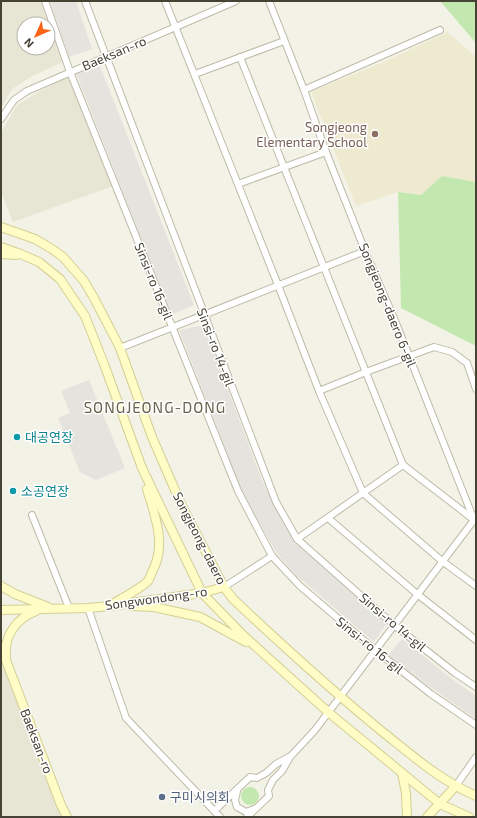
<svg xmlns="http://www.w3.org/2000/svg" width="477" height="818" viewBox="0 0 477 818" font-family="'Exo 2','Noto Sans KR',sans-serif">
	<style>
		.residential { fill: #e7e5d4; fill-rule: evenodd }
		.education { fill: #edead0 }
		.green { fill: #c3e8af }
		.parking { fill: #e4e3de }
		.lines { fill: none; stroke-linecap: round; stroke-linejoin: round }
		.street-casing { stroke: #bfbba9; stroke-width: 8 }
		.secondary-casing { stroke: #d4cf96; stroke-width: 10 }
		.street { stroke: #fff; stroke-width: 6 }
		.secondary { stroke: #fffcc5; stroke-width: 8 }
		.education-dot { fill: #8d6e63; stroke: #fff; stroke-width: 1.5 }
		.culture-dot { fill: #0f9aa8; stroke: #fff; stroke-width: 1.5 }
		.service-dot { fill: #5c6f8a; stroke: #fff; stroke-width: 1.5 }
		.labels { text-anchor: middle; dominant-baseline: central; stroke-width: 3; stroke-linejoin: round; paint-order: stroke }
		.street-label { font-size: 13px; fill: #464335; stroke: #fff }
		.education-label { font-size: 13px; fill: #785e54; stroke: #fff; text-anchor: end }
		.culture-label { font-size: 13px; fill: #0d838f; stroke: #fff; text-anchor: start }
		.service-label { font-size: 13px; fill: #4e5e75; stroke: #fff; text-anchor: start }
		.quarter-label { font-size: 15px; letter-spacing: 1px; fill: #69634d; stroke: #fff }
	</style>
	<rect width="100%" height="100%" fill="#f3f2e6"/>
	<!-- residential -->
	<g class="residential">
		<path d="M 1,1 L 42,1 L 63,62 L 32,76 L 12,89 L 1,108 ZM 24,24 L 48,24 L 48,48 L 24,48 Z"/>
		<polygon points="68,76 113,186 13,222 1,192 1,133 17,105 44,89"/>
		<polygon points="1,652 67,817 1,817"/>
	</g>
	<!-- education -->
	<polygon class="education" points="447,32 476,57 476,182 442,176 421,195 398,192 356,206 311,92 388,60"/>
	<!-- green -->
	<g class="green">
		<polygon points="440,1 476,1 476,43"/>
		<polygon points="442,176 476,182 476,346 401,308 398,192 421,195"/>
		<circle cx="250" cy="796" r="9"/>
	</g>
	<!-- parking -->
	<g class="parking">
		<polygon points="50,1 76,1 92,49 69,57"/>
		<polygon points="98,61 194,305 171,315 76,73"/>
		<polygon points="204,325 263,483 294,542 387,623 374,642 295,574 276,552 260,524 241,489 179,330"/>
		<polygon points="89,380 125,468 96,480 80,472 58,418 70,413 61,391"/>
		<polygon points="402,639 452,679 476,696 476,719 429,686 388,655"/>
	</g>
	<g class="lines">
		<!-- street casing -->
		<g class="street-casing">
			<g id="street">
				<polyline points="45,1 70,72 238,491 272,556 300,586 375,650 431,694 476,725"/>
				<polyline points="85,1 276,502 297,539 394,625 455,673 476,687"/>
				<polyline points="165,1 278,285 319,391 363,493 442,561 476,586"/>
				<polyline points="240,57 403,465"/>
				<polyline points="195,74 284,41"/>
				<polyline points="304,90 440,30"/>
				<polyline points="1,119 14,100 27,91 236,1"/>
				<polyline points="238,184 326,152"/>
				<polyline points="120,348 365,251"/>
				<polyline points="319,391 366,372 434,347 452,352 467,363 476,389"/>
				<polyline points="403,465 473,519"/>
				<polyline points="32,515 69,608"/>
				<polyline points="328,518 417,594 476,640"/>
				<polyline points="297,539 403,465"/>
				<polyline points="224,587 272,556"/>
				<polyline points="88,608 126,718 220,817"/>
				<polyline points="455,787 476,757"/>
				<polyline points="237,791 235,800 237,807 246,812 254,809"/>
				<polyline points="214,811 250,777 257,778 266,773 276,764 289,757"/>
				<polyline points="247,817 269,796 268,790 273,780 282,771 290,757 315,730 474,520 396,323 365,251 326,152 304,90 269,1"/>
			</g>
		</g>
		<!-- secondary casing -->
		<g class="secondary-casing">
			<g id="secondary">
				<path d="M 1,227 L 35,239 L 52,249 L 63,257 L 84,281 L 94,298 L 120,348 L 152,437 L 181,504 L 224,587 L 233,599 C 282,645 331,690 384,733 C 414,757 440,780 476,796"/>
				<polyline points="1,247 18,253 39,262 60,279 85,316 104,364 142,468 202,593 244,636 328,712 440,804 469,817"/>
				<polyline points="1,254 16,255"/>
				<polyline points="1,586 15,594 48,607"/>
				<path d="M 114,603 C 124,597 140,589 148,581 C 150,578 151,575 152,572 C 167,545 155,516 147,489"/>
				<polyline points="131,606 154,607 200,617 246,642"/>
				<polyline points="1,610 88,608 110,606 202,593 224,587"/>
				<polyline points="1,647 61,805 67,817"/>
				<path d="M 6,656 C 4,635 17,618 36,611"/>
				<polyline points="402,773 406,793 407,817"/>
				<polyline points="427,817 455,787"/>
			</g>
		</g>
		<!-- street -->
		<use href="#street" class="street"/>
		<!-- secondary -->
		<use href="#secondary" class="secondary"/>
	</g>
	<!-- markers -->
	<circle class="education-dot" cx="375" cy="134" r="4"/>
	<g class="culture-dot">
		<circle cx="17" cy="437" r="4"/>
		<circle cx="13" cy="491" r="4"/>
	</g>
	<circle class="service-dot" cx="162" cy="797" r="4"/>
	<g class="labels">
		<!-- street labels -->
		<g class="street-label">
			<text transform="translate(114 53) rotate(-23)">Baeksan-ro</text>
			<text transform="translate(154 281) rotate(68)">Sinsi-ro 16-gil</text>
			<text transform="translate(388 305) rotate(68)">Songjeong-daero 6-gil</text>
			<text transform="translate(216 347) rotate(69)">Sinsi-ro 14-gil</text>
			<text transform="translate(200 538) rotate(63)">Songjeong-daero</text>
			<text transform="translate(156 598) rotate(-8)">Songwondong-ro</text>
			<text transform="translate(393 622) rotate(40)">Sinsi-ro 14-gil</text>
			<text transform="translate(370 645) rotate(39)">Sinsi-ro 16-gil</text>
			<text transform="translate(37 741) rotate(69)">Baeksan-ro</text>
		</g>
		<!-- education labels -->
		<g class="education-label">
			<text x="367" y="127">Songjeong<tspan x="367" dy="15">Elementary School</tspan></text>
		</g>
		<!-- culture labels -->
		<g class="culture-label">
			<text x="25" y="437">대공연장</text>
			<text x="21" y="491">소공연장</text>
		</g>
		<!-- service labels -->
		<g class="service-label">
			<text x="170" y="797">구미시의회</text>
		</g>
		<!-- quarter labels -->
		<g class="quarter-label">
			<text x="155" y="407">SONGJEONG-DONG</text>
		</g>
	</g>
	<!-- border -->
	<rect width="477" height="818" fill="none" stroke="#464335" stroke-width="4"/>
	<!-- north arrow -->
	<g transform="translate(36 36) rotate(225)"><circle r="19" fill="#ffffff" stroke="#b5b4ae"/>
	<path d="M0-3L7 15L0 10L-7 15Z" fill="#fb6416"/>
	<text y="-6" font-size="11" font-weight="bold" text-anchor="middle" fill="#464335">N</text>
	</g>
</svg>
